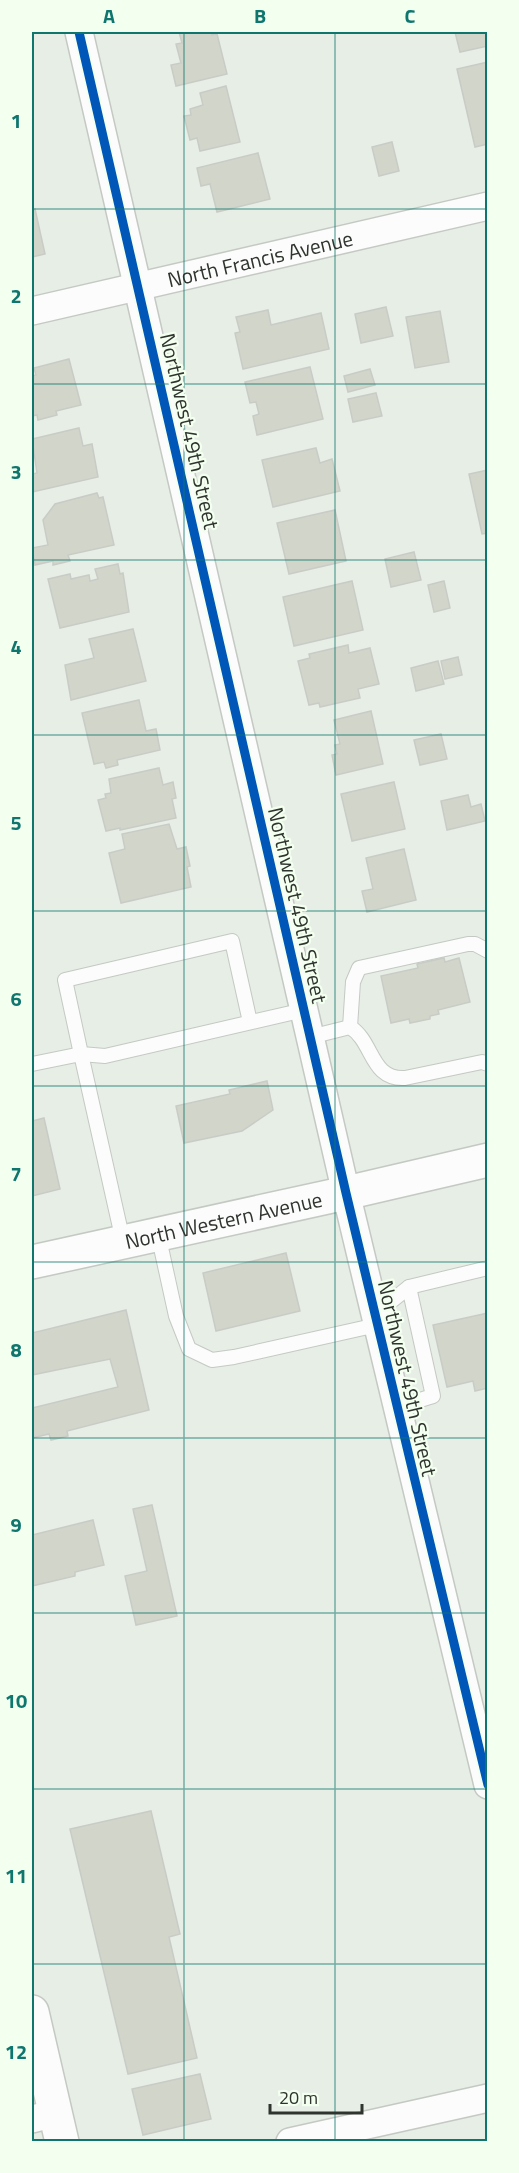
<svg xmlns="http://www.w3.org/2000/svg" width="519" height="2173" viewBox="0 0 519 2173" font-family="'Titillium Web',sans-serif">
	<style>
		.building { fill: #d2d5c9; stroke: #c9ccc6; stroke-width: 1.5 }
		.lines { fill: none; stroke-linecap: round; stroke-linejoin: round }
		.service-casing { stroke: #c4c9c3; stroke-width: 16 }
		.minor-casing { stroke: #c4c9c3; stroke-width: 30 }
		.tertiary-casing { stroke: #c4c9c3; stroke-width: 36 }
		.service { stroke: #fbfcfb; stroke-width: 14 }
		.minor { stroke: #fbfcfb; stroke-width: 27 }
		.tertiary { stroke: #fbfcfb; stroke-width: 33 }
		.cycleway-casing { stroke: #f3ffef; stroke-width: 13 }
		.cycleway { stroke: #0057b8; stroke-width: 9 }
		.grid { fill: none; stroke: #0f766e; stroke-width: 1.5; stroke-opacity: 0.55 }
		.labels { text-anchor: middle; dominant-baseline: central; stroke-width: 4.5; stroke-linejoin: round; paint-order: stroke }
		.street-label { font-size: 21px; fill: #2f342e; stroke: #f3ffef }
		.neatline { fill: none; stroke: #0f766e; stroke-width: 2 }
		.grid-label { font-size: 20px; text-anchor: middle; font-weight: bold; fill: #0f766e }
	</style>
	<rect width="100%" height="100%" fill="#e7eee6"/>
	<!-- building -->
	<g class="building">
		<polygon points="179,32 211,32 212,35 217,34 227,74 176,86 171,65 181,63 176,44 182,43"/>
		<polygon points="455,32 488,32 488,46 460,52"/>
		<polygon points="488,62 488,144 475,147 457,69"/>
		<polygon points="226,86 240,142 200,151 197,138 190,140 184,116 191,115 190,109 203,105 200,93"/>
		<polygon points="392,142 399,171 379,176 372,147"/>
		<polygon points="258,153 270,199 217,212 210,184 201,186 197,168"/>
		<polygon points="35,209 45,254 32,257 32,210"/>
		<polygon points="386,307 393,336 361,343 355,314"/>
		<polygon points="268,310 271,325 321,313 329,349 243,369 235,333 240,332 236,317"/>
		<polygon points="440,311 449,362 415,368 406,317"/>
		<polygon points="69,359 81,405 56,411 57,415 38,420 37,415 32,416 32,376 36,375 34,368"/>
		<polygon points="310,367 323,419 257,435 253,416 259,414 256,402 250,403 245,382"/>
		<polygon points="370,369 375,385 348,392 344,376"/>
		<polygon points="376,393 382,416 353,422 348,399"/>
		<polygon points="79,428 83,446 92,444 98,477 32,492 32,474 37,473 32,439"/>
		<polygon points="316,448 320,463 332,459 340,491 273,507 262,460"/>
		<polygon points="488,470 488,533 482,534 469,474"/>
		<polygon points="97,493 99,498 103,497 114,545 68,555 70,561 53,565 53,561 35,565 32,548 48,545 43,520 55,504"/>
		<polygon points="335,510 346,561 289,574 277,523"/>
		<polygon points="414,552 421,580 391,587 385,559"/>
		<polygon points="118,564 120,574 123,573 129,612 60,628 48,579 70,574 71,579 89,575 90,581 98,579 95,569"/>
		<polygon points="352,581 363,630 294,646 283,597"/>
		<polygon points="444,581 450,608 434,612 428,585"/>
		<polygon points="133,629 146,681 71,700 65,665 94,658 89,639"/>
		<polygon points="348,645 349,653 370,648 379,684 358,689 360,698 320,707 319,703 309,705 298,661 310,658 309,654"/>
		<polygon points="458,657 462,675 445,679 441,661"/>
		<polygon points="438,661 444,684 416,691 411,668"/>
		<polygon points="139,700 146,731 156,729 160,750 117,760 118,765 106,768 104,762 94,764 82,713"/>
		<polygon points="371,711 383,764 336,775 332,755 337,754 335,745 340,744 334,720"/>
		<polygon points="441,734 447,759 420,765 414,740"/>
		<polygon points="159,768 163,785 173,782 176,798 172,799 176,818 120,830 120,828 106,831 98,800 106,798 105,794 111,793 109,779"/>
		<polygon points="394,782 405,829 352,841 341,794"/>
		<polygon points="468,795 471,807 481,804 485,821 447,830 441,801"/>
		<polygon points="169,824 177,849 186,847 190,866 187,867 191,887 121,903 109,853 125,849 122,834"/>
		<polygon points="404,849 416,900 367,912 362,891 373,889 366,858"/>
		<polygon points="444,958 445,962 459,958 470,1002 438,1010 439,1014 430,1016 430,1019 410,1023 409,1019 391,1023 381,976 418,968 417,964"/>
		<polygon points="267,1081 273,1110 242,1131 184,1143 176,1106 230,1094 229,1090"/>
		<polygon points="44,1118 60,1189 32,1196 32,1121"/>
		<polygon points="286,1253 300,1311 216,1331 203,1273"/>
		<polygon points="126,1310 149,1410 67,1431 68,1436 51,1440 49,1434 32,1438 32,1408 118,1387 110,1359 32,1375 32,1333"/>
		<polygon points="488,1313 488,1388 475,1391 473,1381 447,1387 433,1325"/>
		<polygon points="152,1505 177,1616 136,1625 125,1576 147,1571 133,1509"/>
		<polygon points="93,1520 104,1565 75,1572 75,1576 32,1586 32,1535"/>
		<polygon points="151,1811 180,1934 169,1937 197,2058 128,2074 70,1829"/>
		<polygon points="200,2074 211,2119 143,2135 132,2089"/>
	</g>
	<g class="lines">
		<!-- service casing -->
		<g class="service-casing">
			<g id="service">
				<polyline points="250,1022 232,941 65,980 81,1054 105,1056 304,1010"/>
				<polyline points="350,1027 353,982 359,968 468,944 475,944 488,951"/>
				<path d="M 310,1037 L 350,1027 C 374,1042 370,1080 405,1078 L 482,1062 L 488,1064"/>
				<polyline points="32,1064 81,1054 123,1241"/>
				<polyline points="158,1234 176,1316 189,1349 212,1360 234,1357 377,1325 389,1303 409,1287 488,1268"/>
				<polyline points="397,1407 433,1396 409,1287"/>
			</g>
		</g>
		<!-- minor casing -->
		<g class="minor-casing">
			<g id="minor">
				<polyline points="79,32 346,1193 488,1785"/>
				<path id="s1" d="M 32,311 L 488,206"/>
				<polyline points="32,2119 56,2113"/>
				<polyline points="290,2142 488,2098"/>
			</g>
		</g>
		<!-- tertiary casing -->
		<g class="tertiary-casing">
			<g id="tertiary">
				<path id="s2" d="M 32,1262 L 346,1193 L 488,1160"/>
				<polyline points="32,2012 62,2142"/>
			</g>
		</g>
		<!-- service -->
		<use href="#service" class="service"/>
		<!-- minor -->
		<use href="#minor" class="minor"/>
		<!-- tertiary -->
		<use href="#tertiary" class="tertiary"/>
		<!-- cycleway casing -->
		<g class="cycleway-casing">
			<polyline id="cycleway" points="79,32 346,1193 488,1785"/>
		</g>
		<!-- cycleway -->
		<use href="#cycleway" class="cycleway"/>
	</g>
	<!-- grid -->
	<path class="grid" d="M 184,32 L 184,2142M 335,32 L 335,2142M 32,209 L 488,209M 32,384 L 488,384M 32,560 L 488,560M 32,735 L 488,735M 32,911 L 488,911M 32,1086 L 488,1086M 32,1262 L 488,1262M 32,1438 L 488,1438M 32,1613 L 488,1613M 32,1789 L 488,1789M 32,1964 L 488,1964"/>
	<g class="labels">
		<!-- street labels -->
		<g class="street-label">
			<text stroke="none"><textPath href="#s1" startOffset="234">North Francis Avenue</textPath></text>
			<text transform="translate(190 431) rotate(77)">Northwest 49th Street</text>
			<text transform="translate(298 905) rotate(77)">Northwest 49th Street</text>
			<text stroke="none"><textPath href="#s2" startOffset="196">North Western Avenue</textPath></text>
			<text transform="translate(408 1378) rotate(77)">Northwest 49th Street</text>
		</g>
	</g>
	<!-- border -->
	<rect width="519" height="2173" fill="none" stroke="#f3ffef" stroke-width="66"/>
	<!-- scale -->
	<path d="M270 2104v9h92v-9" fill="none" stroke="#2f342e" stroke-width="3"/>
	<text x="279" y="2104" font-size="18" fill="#2f342e" stroke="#f3ffef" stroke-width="4.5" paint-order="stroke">20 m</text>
	<rect x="33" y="33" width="453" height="2107" class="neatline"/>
	<g class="grid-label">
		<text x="109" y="23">A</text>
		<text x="260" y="23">B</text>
		<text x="410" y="23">C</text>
		<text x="16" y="128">1</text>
		<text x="16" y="303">2</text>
		<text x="16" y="479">3</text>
		<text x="16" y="654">4</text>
		<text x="16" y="830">5</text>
		<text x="16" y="1006">6</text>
		<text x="16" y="1181">7</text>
		<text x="16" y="1357">8</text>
		<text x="16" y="1532">9</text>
		<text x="16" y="1708">10</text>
		<text x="16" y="1883">11</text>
		<text x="16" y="2059">12</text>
	</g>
</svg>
